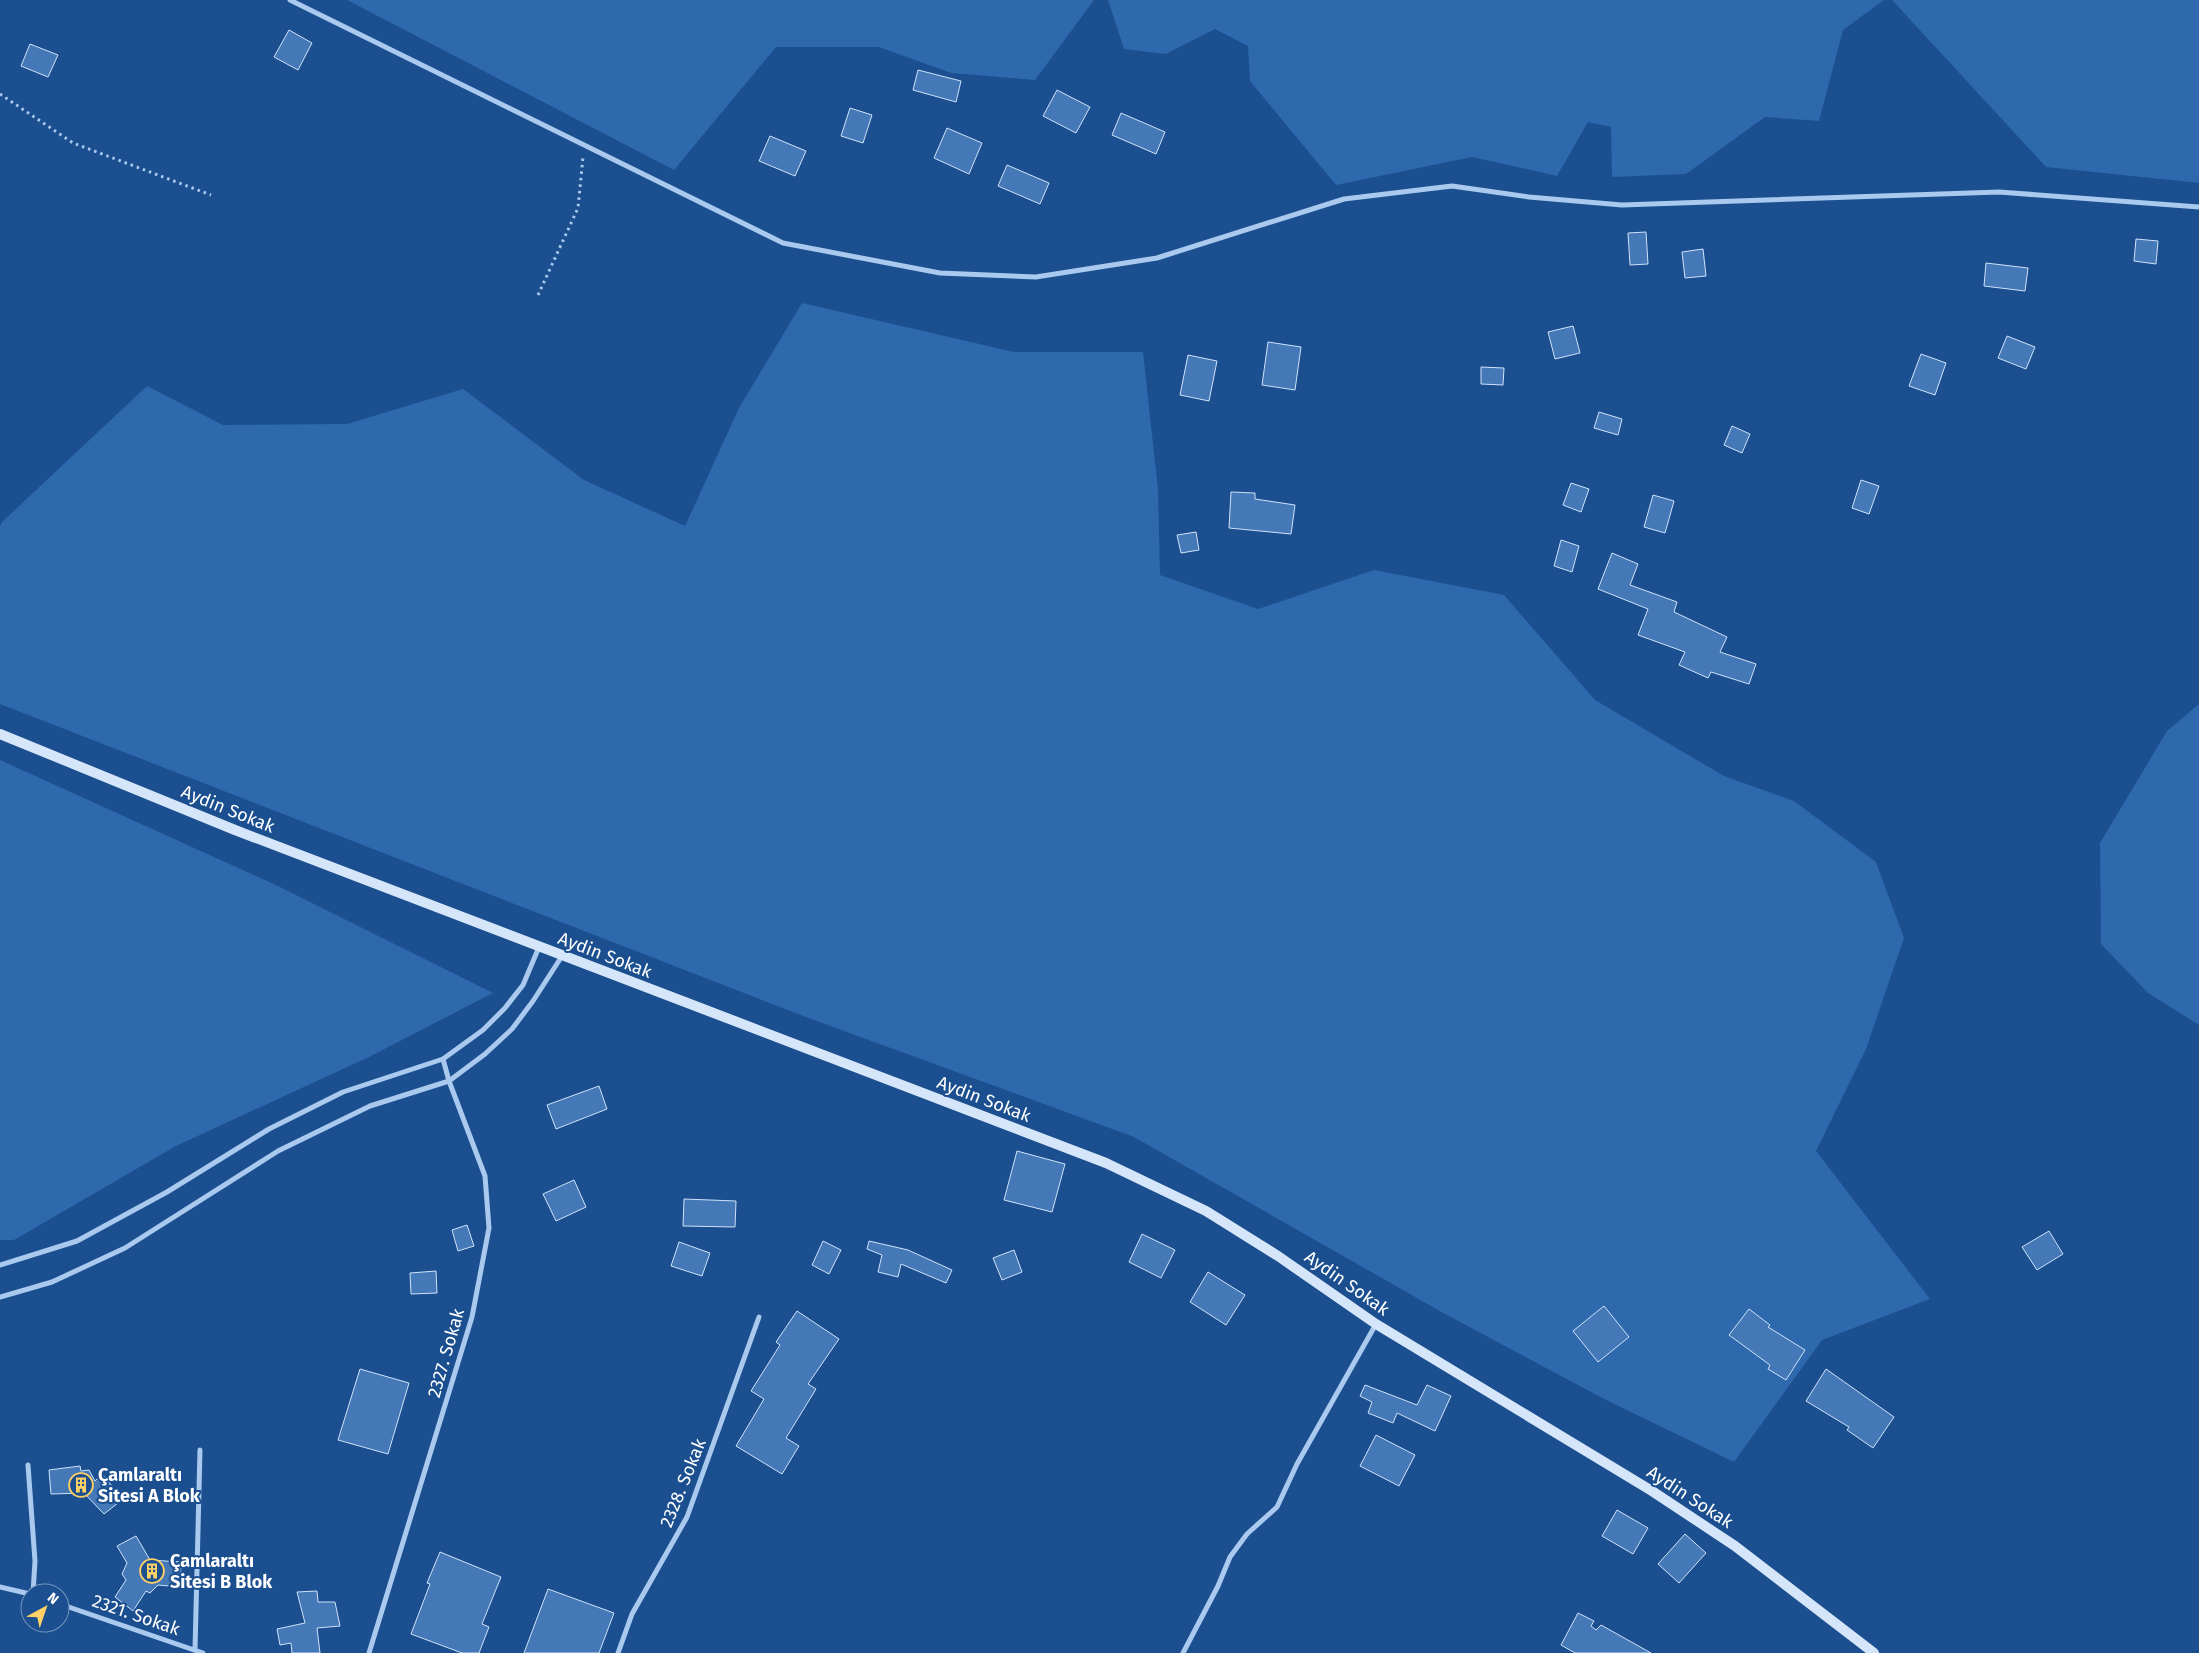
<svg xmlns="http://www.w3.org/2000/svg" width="2199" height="1653" viewBox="0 0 2199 1653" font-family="'Fira Sans',sans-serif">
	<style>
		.green { fill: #2e69ad }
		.building { fill: #4478b7; stroke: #cfe3fa }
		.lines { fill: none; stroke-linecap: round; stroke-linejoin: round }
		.path { stroke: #a9c9ee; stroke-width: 3; stroke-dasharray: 2.5 4; stroke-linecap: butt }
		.street { stroke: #a9c9ee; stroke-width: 5 }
		.secondary { stroke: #d6e6fa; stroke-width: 10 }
		.labels { text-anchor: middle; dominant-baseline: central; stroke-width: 4; stroke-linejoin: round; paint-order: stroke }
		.street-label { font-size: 18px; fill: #fff; stroke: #1b4f8f }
		.poi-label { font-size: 18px; font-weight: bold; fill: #fff; stroke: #1b4f8f; text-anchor: start }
	</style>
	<rect width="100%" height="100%" fill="#1b4f8f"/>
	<!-- green -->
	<g class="green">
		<polygon points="347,0 1094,0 1035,80 951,73 879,47 776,47 674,170"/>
		<polygon points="1108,0 1884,0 1843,30 1819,121 1765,117 1686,174 1612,177 1611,127 1588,122 1557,176 1472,157 1336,185 1250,81 1248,46 1215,29 1166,54 1124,49"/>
		<polygon points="1892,0 2199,0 2199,183 2046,167"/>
		<polygon points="802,303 1014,352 1143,352 1158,490 1160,575 1258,609 1374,570 1504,595 1595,700 1724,776 1794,801 1876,862 1904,938 1866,1049 1816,1151 1930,1299 1822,1340 1734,1462 1604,1399 1445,1314 1134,1137 803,1016 0,704 0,526 2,522 147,386 223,425 347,424 463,389 584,480 685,526 739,408"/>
		<polygon points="2199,704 2199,1025 2148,993 2101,944 2100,843 2167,731"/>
		<polygon points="0,760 278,886 493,993 369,1057 176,1146 14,1240 0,1240"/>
	</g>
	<!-- building -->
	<g class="building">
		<polygon points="289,30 312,43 298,70 274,57"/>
		<polygon points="30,44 58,55 48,77 21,66"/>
		<polygon points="918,70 961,81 956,102 913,90"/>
		<polygon points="1057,90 1090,107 1076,133 1043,116"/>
		<polygon points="850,108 872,115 863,143 841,136"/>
		<polygon points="1121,113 1165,132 1156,154 1112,135"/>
		<polygon points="947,128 982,143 969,174 934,158"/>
		<polygon points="770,136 806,151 795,176 759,161"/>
		<polygon points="1007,165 1049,183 1040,204 998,186"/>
		<polygon points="1646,232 1648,264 1630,265 1628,233"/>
		<polygon points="2136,239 2158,241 2156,264 2134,261"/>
		<polygon points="1703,249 1706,276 1685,278 1682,252"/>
		<polygon points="1986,263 2028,268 2025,291 1984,286"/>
		<polygon points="1573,326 1580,353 1555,359 1548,332"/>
		<polygon points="2007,336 2035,347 2026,369 1998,358"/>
		<polygon points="1268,342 1301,347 1295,390 1262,385"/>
		<polygon points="1921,354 1946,363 1935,395 1909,386"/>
		<polygon points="1188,355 1217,361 1209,401 1180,395"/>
		<polygon points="1481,367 1504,368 1503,385 1481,384"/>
		<polygon points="1599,412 1622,419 1618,435 1594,428"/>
		<polygon points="1732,426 1750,434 1742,453 1724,445"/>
		<polygon points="1861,480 1879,486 1869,514 1852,508"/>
		<polygon points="1571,483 1589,489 1581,512 1563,505"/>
		<polygon points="1231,492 1255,493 1255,499 1295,505 1291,534 1229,528"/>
		<polygon points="1653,495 1674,501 1665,533 1644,527"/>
		<polygon points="1196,532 1199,550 1181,553 1177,535"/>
		<polygon points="1561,540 1579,546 1572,572 1554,566"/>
		<polygon points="1612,553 1638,564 1630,585 1677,602 1674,612 1727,637 1720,652 1756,664 1749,684 1711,672 1708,678 1679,665 1685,652 1638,635 1648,609 1598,589"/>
		<polygon points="599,1086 607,1109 556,1129 547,1105"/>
		<polygon points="1017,1151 1065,1164 1052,1212 1004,1200"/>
		<polygon points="574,1180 586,1207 556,1221 543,1194"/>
		<polygon points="684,1199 736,1201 735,1227 683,1226"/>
		<polygon points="467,1225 474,1246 458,1251 452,1230"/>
		<polygon points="2049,1231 2063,1254 2037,1270 2022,1247"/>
		<polygon points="1142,1234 1175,1250 1161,1278 1129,1262"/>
		<polygon points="823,1241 841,1250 829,1274 812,1265"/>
		<polygon points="869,1241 908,1250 952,1270 946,1283 901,1264 898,1277 878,1272 882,1255 867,1249"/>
		<polygon points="679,1242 710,1253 702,1276 671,1266"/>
		<polygon points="1014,1250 1022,1272 1002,1280 993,1258"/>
		<polygon points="436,1271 437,1293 411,1294 410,1273"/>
		<polygon points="1208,1272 1245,1295 1226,1325 1190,1302"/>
		<polygon points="1604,1306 1629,1337 1598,1362 1573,1331"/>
		<polygon points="1749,1309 1770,1325 1768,1327 1805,1350 1786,1380 1768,1369 1770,1365 1729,1335"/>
		<polygon points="797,1311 839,1339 808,1384 816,1389 786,1438 799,1446 782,1474 736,1446 764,1399 751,1391 780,1345 776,1342"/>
		<polygon points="360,1369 409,1383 388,1454 338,1440"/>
		<polygon points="1826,1369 1894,1417 1873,1448 1847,1430 1849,1427 1806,1401"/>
		<polygon points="1365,1385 1417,1405 1427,1385 1451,1396 1435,1431 1397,1413 1393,1423 1368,1413 1372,1402 1360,1396"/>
		<polygon points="1376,1435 1415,1455 1399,1486 1360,1466"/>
		<polygon points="80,1466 81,1471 89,1470 95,1481 102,1474 123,1499 104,1514 84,1493 51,1494 49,1470"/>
		<polygon points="1617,1510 1648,1528 1633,1554 1602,1536"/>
		<polygon points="1685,1534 1706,1553 1679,1583 1658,1564"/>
		<polygon points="136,1536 150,1560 181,1562 180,1587 158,1585 150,1593 146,1591 133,1611 115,1597 126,1580 122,1574 127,1563 117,1546"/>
		<polygon points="440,1552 501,1577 482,1624 489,1627 479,1653 462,1653 411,1634 430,1584 427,1583"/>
		<polygon points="548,1589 614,1613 599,1653 524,1653"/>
		<polygon points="317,1591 318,1602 335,1602 340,1626 317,1628 320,1653 292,1653 291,1643 280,1645 277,1629 305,1623 297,1592"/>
		<polygon points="1578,1613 1594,1621 1591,1626 1596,1630 1601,1625 1651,1653 1575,1653 1561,1645"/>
	</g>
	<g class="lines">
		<!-- path -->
		<g class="path">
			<polyline points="0,94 73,143 211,195"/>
			<polyline points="538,295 578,208 583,157"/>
		</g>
		<!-- street -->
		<g class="street">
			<polyline points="290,0 783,243 940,273 1036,277 1157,258 1344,199 1452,186 1529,197 1622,205 1999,192 2199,207"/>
			<polyline points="0,1265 77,1241 167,1192 269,1129 343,1092 443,1059 483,1030 505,1008 523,985 539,947"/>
			<polyline points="0,1297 52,1282 125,1248 278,1151 370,1106 449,1081 485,1054 512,1029 533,1001 562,956"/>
			<polyline points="28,1465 35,1561 33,1593"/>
			<polyline points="0,1587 30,1594"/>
			<polyline points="60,1604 203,1653"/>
			<polyline points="195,1650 200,1450"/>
			<polyline points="369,1653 472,1317 489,1228 485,1176 449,1081 443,1059"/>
			<polyline points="618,1653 632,1614 687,1517 759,1317"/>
			<polyline points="1183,1653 1218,1586 1230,1557 1247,1534 1277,1507 1297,1464 1376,1324"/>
		</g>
		<!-- secondary -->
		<polyline class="secondary" points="0,734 235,830 1106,1163 1206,1211 1278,1256 1376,1324 1652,1491 1735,1546 1874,1653"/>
	</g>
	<!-- icons -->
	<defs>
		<g id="building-ring" transform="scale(1.25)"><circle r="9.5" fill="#1b4f8f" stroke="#ffd166" stroke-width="1.5"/><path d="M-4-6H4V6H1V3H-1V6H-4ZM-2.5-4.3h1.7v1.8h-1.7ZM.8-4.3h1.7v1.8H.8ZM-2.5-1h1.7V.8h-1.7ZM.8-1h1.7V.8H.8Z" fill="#ffd166"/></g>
	</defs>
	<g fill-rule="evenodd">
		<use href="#building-ring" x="81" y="1485"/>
		<use href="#building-ring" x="152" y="1571"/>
	</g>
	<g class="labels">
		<!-- street labels -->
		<g class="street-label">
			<text transform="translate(228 809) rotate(22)">Aydin Sokak</text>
			<text transform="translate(605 955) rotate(21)">Aydin Sokak</text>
			<text transform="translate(984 1099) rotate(21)">Aydin Sokak</text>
			<text transform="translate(1347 1283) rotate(35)">Aydin Sokak</text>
			<text transform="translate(446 1353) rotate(-74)">2327. Sokak</text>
			<text transform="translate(683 1483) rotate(-68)">2328. Sokak</text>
			<text transform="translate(1690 1497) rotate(33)">Aydin Sokak</text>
			<text transform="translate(136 1615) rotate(19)">2321. Sokak</text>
		</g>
		<!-- poi labels -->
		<g class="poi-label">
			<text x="98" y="1475">Çamlaraltı<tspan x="98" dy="21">Sitesi A Blok</tspan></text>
			<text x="170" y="1561">Çamlaraltı<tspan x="170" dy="21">Sitesi B Blok</tspan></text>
		</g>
	</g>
	<!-- north arrow -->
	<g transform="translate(45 1608) rotate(40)"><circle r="24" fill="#1b4f8f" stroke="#7695bc"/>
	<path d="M0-4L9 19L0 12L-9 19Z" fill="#ffd166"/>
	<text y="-8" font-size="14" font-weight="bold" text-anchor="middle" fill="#ffffff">N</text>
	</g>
</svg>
